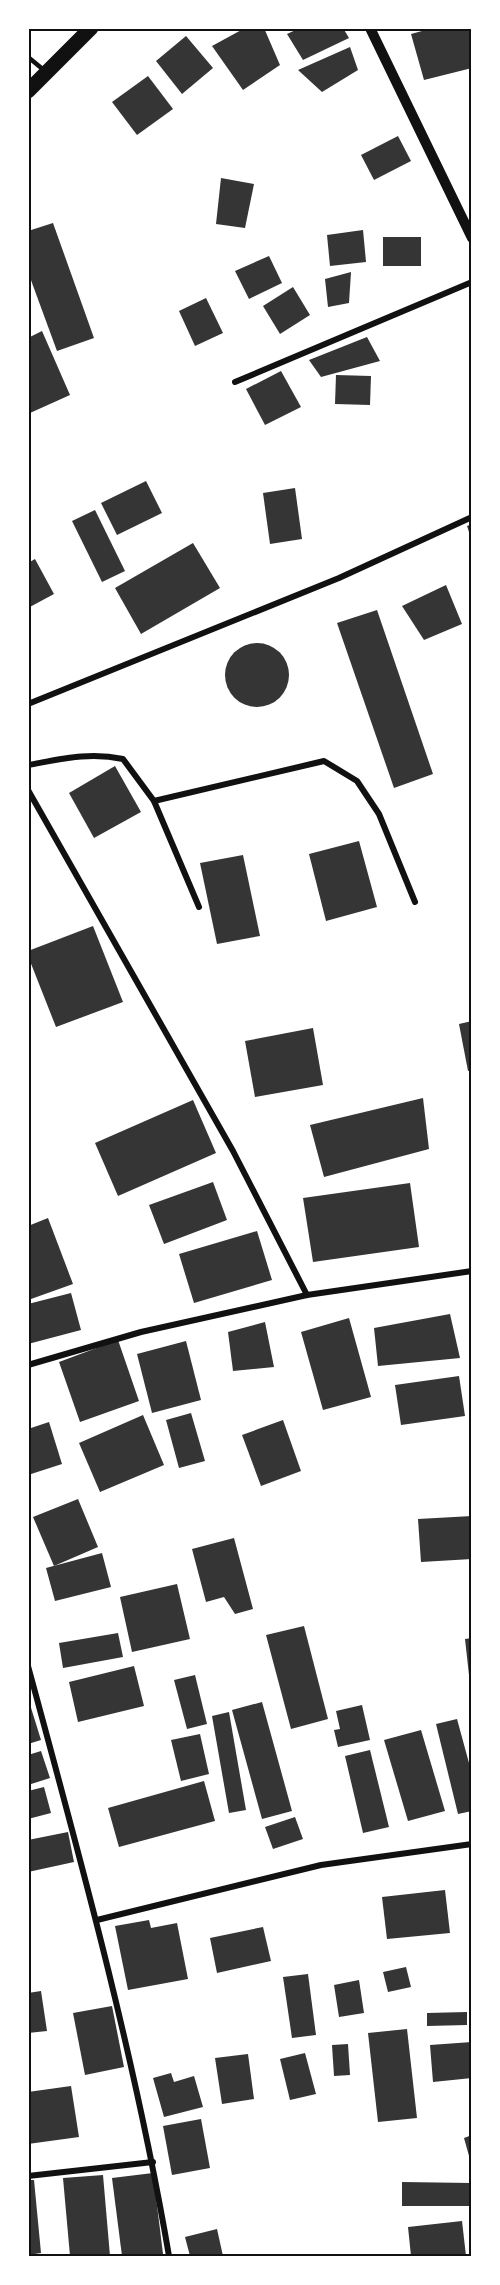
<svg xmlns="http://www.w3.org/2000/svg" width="500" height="2285" viewBox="0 0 500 2285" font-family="Montserrat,sans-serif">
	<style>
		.building { fill: #353535 }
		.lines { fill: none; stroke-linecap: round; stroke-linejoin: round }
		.service { stroke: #111; stroke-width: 4.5 }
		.minor { stroke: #111; stroke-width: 6 }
		.tertiary { stroke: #111; stroke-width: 10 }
		.primary { stroke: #111; stroke-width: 15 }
		.neatline { fill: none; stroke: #111; stroke-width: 2 }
	</style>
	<rect width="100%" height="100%" fill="#fff"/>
	<!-- building -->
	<g class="building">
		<polygon points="245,28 264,28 280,65 243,90 212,46"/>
		<polygon points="300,28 343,28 349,38 303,60 287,34"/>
		<polygon points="433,28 472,28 472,68 424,80 411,34"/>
		<polygon points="186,36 213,68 182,94 156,61"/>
		<polygon points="350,47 358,70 322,92 298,70"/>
		<polygon points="148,76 173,109 137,135 112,102"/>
		<polygon points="398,136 411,161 374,180 361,155"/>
		<polygon points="221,178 254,184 245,228 216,224"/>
		<polygon points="53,223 94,338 57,351 28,272 28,231"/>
		<polygon points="363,230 366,262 330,266 327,235"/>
		<rect x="383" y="237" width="38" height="29"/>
		<polygon points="269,256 282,283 249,299 235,271"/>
		<polygon points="351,272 349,303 328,307 325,279"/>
		<polygon points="293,287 310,315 280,334 263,306"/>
		<polygon points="206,298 223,333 195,346 179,311"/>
		<polygon points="42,331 70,395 30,413 28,338"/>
		<polygon points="367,337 380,361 321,377 309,360"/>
		<polygon points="281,371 301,407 265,425 246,389"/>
		<polygon points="336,375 371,376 370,405 335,404"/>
		<polygon points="146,481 162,513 117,535 101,503"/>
		<polygon points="295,488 302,539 270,544 263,493"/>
		<polygon points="95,510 125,571 102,582 72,521"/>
		<polygon points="472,524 472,538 471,538 467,526"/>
		<polygon points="193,543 220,588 141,634 115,588"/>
		<polygon points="35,559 54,594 28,608 28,563"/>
		<polygon points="446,585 462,624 424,640 402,606"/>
		<polygon points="377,610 433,774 394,788 337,623"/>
		<circle cx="257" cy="675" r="32"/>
		<polygon points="115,766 141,812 94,838 69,793"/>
		<polygon points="359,841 377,907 326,921 309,854"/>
		<polygon points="243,855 260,936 217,944 200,863"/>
		<polygon points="93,926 123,1002 56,1027 28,956 28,951"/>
		<polygon points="472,1021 472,1070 468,1071 459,1024"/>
		<polygon points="313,1028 323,1085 255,1097 245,1041"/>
		<polygon points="423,1098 429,1149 324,1177 310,1125"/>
		<polygon points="193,1100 216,1153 118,1196 95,1143"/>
		<polygon points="213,1182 227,1220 164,1244 149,1205"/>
		<polygon points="410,1183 419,1247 313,1262 303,1198"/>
		<polygon points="48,1218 73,1284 31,1299 28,1291 28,1226"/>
		<polygon points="257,1231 272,1280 194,1303 179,1254"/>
		<polygon points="71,1293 81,1330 28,1344 28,1304"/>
		<polygon points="450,1314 460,1358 378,1366 374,1328"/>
		<polygon points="349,1318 371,1397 323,1410 301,1332"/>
		<polygon points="265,1322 274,1367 233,1371 228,1332"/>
		<polygon points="118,1340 139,1401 80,1422 59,1362"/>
		<polygon points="186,1341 201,1400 152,1413 137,1354"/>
		<polygon points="459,1376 465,1416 401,1425 395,1385"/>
		<polygon points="191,1413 205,1461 179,1468 166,1420"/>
		<polygon points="143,1415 164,1465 100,1492 79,1443"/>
		<polygon points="283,1420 301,1471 261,1486 242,1435"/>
		<polygon points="49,1422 62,1464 28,1475 28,1429"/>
		<polygon points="78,1499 98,1547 54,1566 33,1517"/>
		<polygon points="472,1516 472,1559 421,1562 418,1519"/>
		<polygon points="234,1538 253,1609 235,1614 224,1597 206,1602 192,1549"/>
		<polygon points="102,1553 111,1587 55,1601 46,1568"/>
		<polygon points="177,1584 190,1639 132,1652 120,1597"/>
		<polygon points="304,1626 328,1719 291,1729 266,1635"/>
		<polygon points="118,1633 123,1657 63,1668 59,1643"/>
		<polygon points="472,1638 472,1683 470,1684 465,1639"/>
		<polygon points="134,1666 144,1706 78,1722 69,1682"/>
		<polygon points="195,1675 207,1724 187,1729 174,1680"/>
		<polygon points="28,1698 41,1740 28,1744"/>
		<polygon points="262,1702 292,1811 262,1819 232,1710"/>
		<polygon points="362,1705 370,1740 338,1747 334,1730 340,1729 336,1711"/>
		<polygon points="229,1712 246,1810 229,1813 212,1716"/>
		<polygon points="457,1719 472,1774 472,1811 458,1814 436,1724"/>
		<polygon points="421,1730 445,1811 408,1821 384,1740"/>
		<polygon points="200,1734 209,1774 181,1781 171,1740"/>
		<polygon points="370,1750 389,1827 363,1833 345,1756"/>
		<polygon points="41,1751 50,1778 28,1785 28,1755"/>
		<polygon points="204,1781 215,1821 119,1847 108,1808"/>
		<polygon points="44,1787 51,1813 28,1819 28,1791"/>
		<polygon points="295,1817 303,1839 273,1849 265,1827"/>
		<polygon points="68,1832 74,1862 28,1872 28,1840"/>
		<polygon points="445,1890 450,1933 387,1939 382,1897"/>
		<polygon points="149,1920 151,1928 177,1923 188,1979 128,1990 115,1926"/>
		<polygon points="263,1927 271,1961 217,1973 210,1938"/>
		<polygon points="406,1967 411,1987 388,1992 383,1972"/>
		<polygon points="308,1974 316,2035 292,2038 283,1977"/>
		<polygon points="359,1980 364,2013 339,2017 334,1985"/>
		<polygon points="41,1991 47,2031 28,2033 28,1993"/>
		<polygon points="112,2006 124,2067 85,2075 73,2013"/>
		<polygon points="467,2012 467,2025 427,2026 427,2013"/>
		<polygon points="407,2029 417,2118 378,2122 368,2033"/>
		<polygon points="472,2042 472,2078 433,2082 430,2045"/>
		<polygon points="348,2044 350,2075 334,2076 332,2045"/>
		<polygon points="305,2053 316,2094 290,2100 280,2059"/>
		<polygon points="248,2054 254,2099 222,2104 215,2058"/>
		<polygon points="171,2073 174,2082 194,2076 203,2107 164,2117 153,2078"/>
		<polygon points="71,2086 79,2137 28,2144 28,2092"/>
		<polygon points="201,2119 210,2168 172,2175 163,2126"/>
		<polygon points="472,2135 472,2163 471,2163 464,2138"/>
		<polygon points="153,2173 163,2254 122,2256 112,2178"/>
		<polygon points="103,2175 110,2256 70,2256 63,2178"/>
		<polygon points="28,2180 34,2180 41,2253 28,2255"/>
		<polygon points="402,2182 472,2183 472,2206 402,2206"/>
		<polygon points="462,2221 466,2256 411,2256 408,2227"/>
		<polygon points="217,2229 223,2256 190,2256 185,2237"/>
	</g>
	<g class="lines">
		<!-- service -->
		<polyline class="service" points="28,57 45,71"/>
		<!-- minor -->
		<g class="minor">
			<polyline points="235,382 472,282"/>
			<polyline points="28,704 339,578 472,517"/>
			<path d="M 28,765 C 62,759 89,752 123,759 L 154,801 L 199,907"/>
			<polyline points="28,790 233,1151 307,1295"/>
			<polyline points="154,801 324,761 357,781 379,814 415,902"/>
			<polyline points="28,1365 141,1332 307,1295 472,1271"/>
			<path d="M 28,1666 C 81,1861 135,2057 169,2256"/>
			<polyline points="97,1920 321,1865 472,1844"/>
			<polyline points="28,2176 153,2162"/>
		</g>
		<!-- tertiary -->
		<polyline class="tertiary" points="370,28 472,238"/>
		<!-- primary -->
		<polyline class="primary" points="28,91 91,28"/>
	</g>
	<!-- border -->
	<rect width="500" height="2285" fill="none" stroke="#ffffff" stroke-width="60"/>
	<rect x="30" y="30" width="440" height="2225" class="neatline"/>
</svg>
